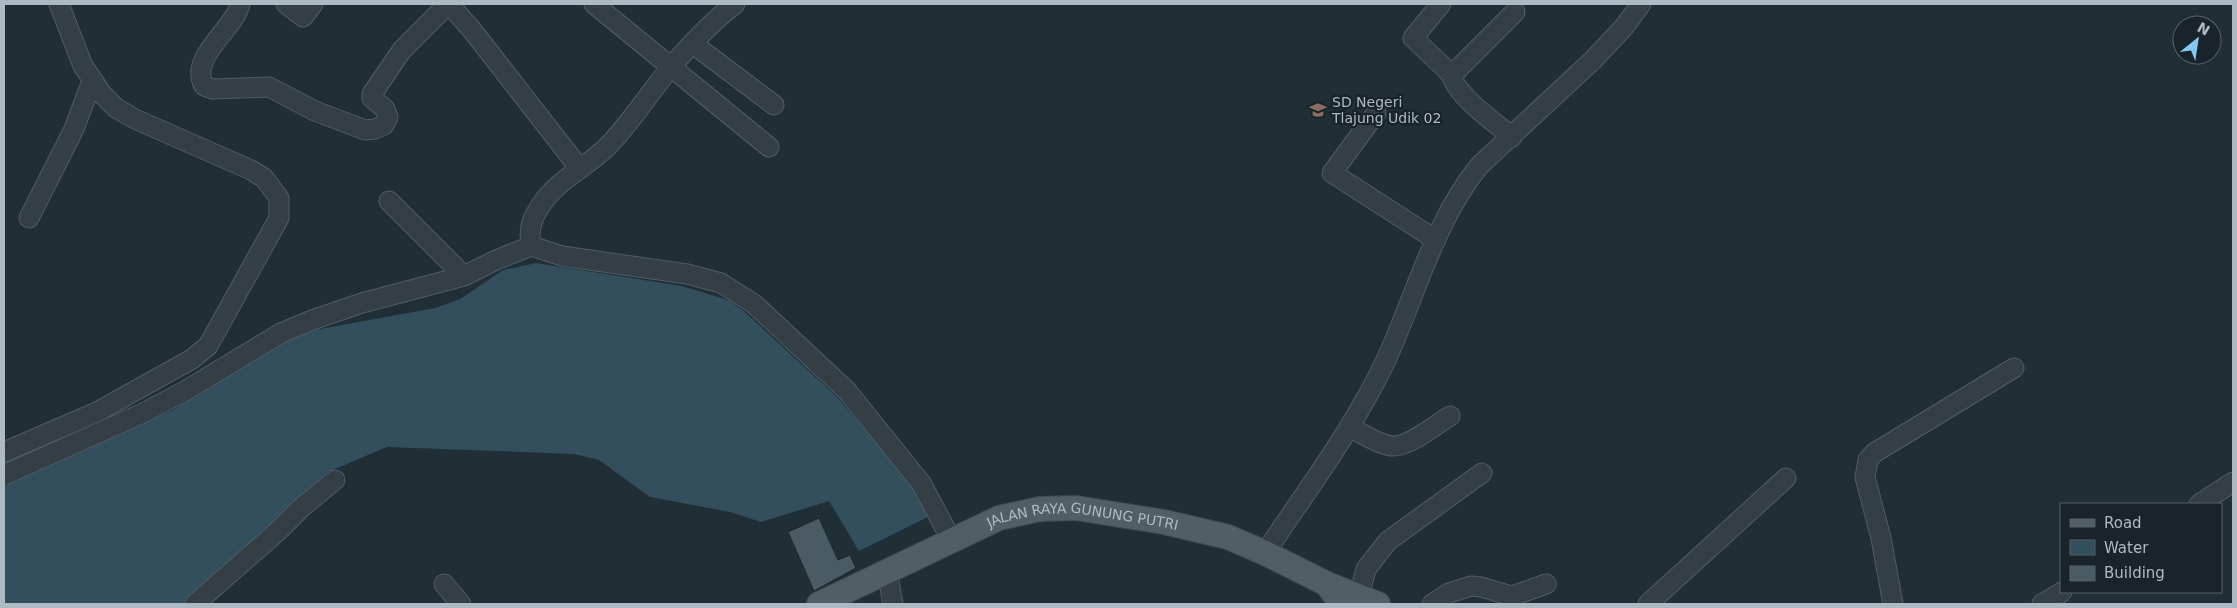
<svg xmlns="http://www.w3.org/2000/svg" width="2237" height="608" viewBox="0 0 2237 608" font-family="'DejaVu Sans',sans-serif">
	<style>
		.water { fill: #334e5c }
		.building { fill: #4b5b64; stroke: #1a262c }
		.lines { fill: none; stroke-linecap: round; stroke-linejoin: round }
		.minor-casing { stroke: #505d64; stroke-width: 21 }
		.major-casing { stroke: #3f4b52; stroke-width: 26 }
		.minor { stroke: #333f45; stroke-width: 19 }
		.major { stroke: #515e66; stroke-width: 24 }
		.labels { text-anchor: middle; dominant-baseline: central; stroke-width: 4.5; stroke-linejoin: round; paint-order: stroke }
		.poi-label { font-size: 14px; fill: #adbac3; stroke: #19242a; text-anchor: start }
		.street-label { font-size: 14px; fill: #adbac3; stroke: #19242a }
	</style>
	<rect width="100%" height="100%" fill="#202e35"/>
	<!-- water -->
	<polygon class="water" points="536,263 682,286 728,300 745,312 838,398 923,498 930,516 859,551 829,501 761,522 730,512 650,497 599,460 574,454 387,447 328,472 278,526 199,591 186,604 4,604 4,487 11,481 173,410 283,340 314,330 435,308 460,299 503,270"/>
	<!-- building -->
	<polygon class="building" points="819,518 838,560 850,555 856,568 814,591 788,532"/>
	<g class="lines">
		<!-- minor casing -->
		<g class="minor-casing">
			<g id="minor">
				<path d="M 240,4 C 235,29 188,57 204,86 L 213,89 L 269,87 L 315,111 L 365,130 L 375,129 L 384,125 L 388,117 L 385,109 L 372,98 L 372,94 L 402,50 L 448,4"/>
				<polyline points="286,4 303,17 313,4"/>
				<polyline points="449,4 472,30 580,169"/>
				<polyline points="594,4 769,147"/>
				<path d="M 735,4 C 711,22 689,46 670,68 C 649,94 631,122 608,146 C 586,168 554,181 538,210 C 530,222 529,232 531,246 L 562,256 L 687,274 L 721,283 L 754,304 L 847,391 L 921,483 L 952,541"/>
				<path d="M 1441,4 L 1413,38 L 1452,75 C 1454,94 1497,124 1512,137"/>
				<polyline points="693,44 774,105"/>
				<polyline points="1452,75 1515,12"/>
				<polyline points="1376,113 1332,173 1436,240"/>
				<polyline points="389,201 464,276"/>
				<polyline points="29,218 74,129 92,81"/>
				<path d="M 1349,427 C 1362,433 1377,444 1391,446 C 1408,448 1435,425 1450,416"/>
				<polyline points="4,452 97,412 192,359 208,346 279,218 279,198 264,178 251,170 135,119 116,108 102,94 83,66 59,4"/>
				<polyline points="4,475 143,413 185,391 281,333 312,320 362,303 464,276 496,260 531,246"/>
				<polyline points="2199,504 2233,482"/>
				<path d="M 1265,553 C 1307,490 1354,428 1386,360 C 1415,297 1435,219 1480,165 L 1593,60 L 1624,27 L 1641,4"/>
				<polyline points="887,571 893,604"/>
				<polyline points="444,584 461,604"/>
				<polyline points="1359,596 1366,569 1388,541 1482,473"/>
				<polyline points="195,604 278,531 301,508 335,480"/>
				<polyline points="1432,604 1449,593 1471,586 1481,587 1512,596 1546,584"/>
				<polyline points="1648,604 1786,478"/>
				<polyline points="1893,604 1881,538 1865,477 1868,460 1874,453 2014,368"/>
				<polyline points="2042,604 2062,592"/>
			</g>
		</g>
		<!-- major casing -->
		<g class="major-casing">
			<g id="major">
				<polyline points="1327,584 1378,604"/>
				<path id="s1" d="M 819,604 L 999,518 L 1040,509 L 1076,508 L 1164,522 L 1228,537 L 1265,553 L 1327,584 L 1341,604"/>
			</g>
		</g>
		<!-- minor -->
		<use href="#minor" class="minor"/>
		<!-- major -->
		<use href="#major" class="major"/>
	</g>
	<!-- icons -->
	<defs>
		<g id="school-bare" transform="scale(1.35)"><path d="M0-5L7-2L0 1L-7-2ZM-4 1L0 2.5L4 1V4Q0 6-4 4Z" fill="#8d6e63" stroke="#19242a" stroke-width="2.5" paint-order="stroke"/></g>
	</defs>
	<g fill-rule="evenodd">
		<use href="#school-bare" x="1318" y="110"/>
	</g>
	<g class="labels">
		<!-- poi labels -->
		<g class="poi-label">
			<text x="1332" y="102">SD Negeri<tspan x="1332" dy="16">Tlajung Udik 02</tspan></text>
		</g>
		<!-- street labels -->
		<g class="street-label">
			<text stroke="none"><textPath href="#s1" startOffset="284">JALAN RAYA GUNUNG PUTRI</textPath></text>
		</g>
	</g>
	<!-- border -->
	<rect width="2237" height="608" fill="none" stroke="#adbac3" stroke-width="10"/>
	<!-- legend -->
	<rect x="2060" y="503" width="162" height="90" fill="#19242a" stroke="#546067"/>
	<rect x="2070" y="519" width="25" height="8" fill="#515e66" stroke="#546067"/>
	<text x="2104" y="528" font-size="15" fill="#adbac3">Road</text>
	<rect x="2070" y="540" width="25" height="15" fill="#334e5c" stroke="#546067"/>
	<text x="2104" y="553" font-size="15" fill="#adbac3">Water</text>
	<rect x="2070" y="566" width="25" height="15" fill="#4b5b64" stroke="#546067"/>
	<text x="2104" y="578" font-size="15" fill="#adbac3">Building</text>
	<!-- north arrow -->
	<g transform="translate(2197 40) rotate(30)"><circle r="24" fill="#19242a" stroke="#546067"/>
	<path d="M0-4L9 19L0 12L-9 19Z" fill="#81c8f4"/>
	<text y="-8" font-size="14" font-weight="bold" text-anchor="middle" fill="#adbac3">N</text>
	</g>
</svg>
